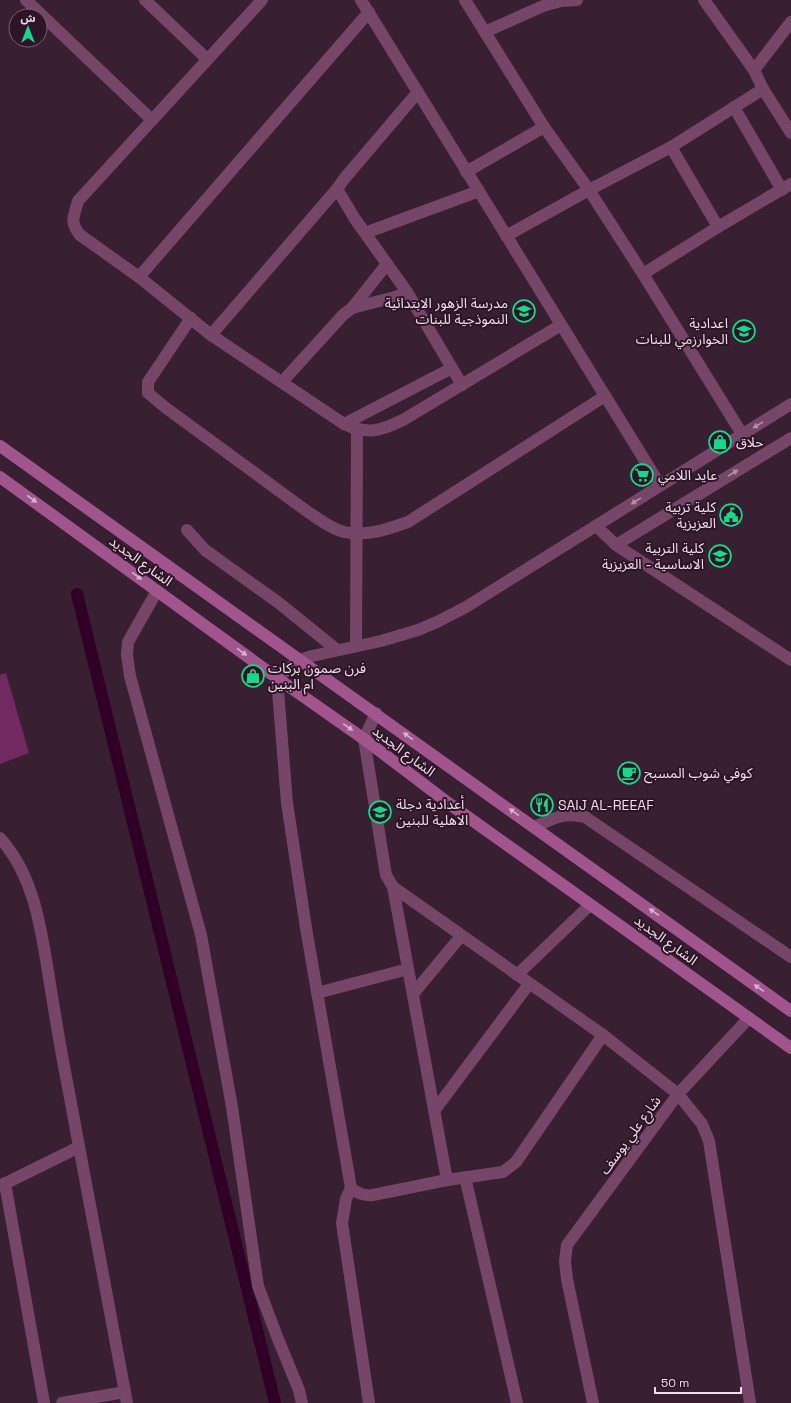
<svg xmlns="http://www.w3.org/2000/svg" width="791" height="1403" viewBox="0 0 791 1403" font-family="'Space Grotesk','Noto Sans Arabic',sans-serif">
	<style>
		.park { fill: #702a60 }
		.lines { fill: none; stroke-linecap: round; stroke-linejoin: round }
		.canal { stroke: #300026; stroke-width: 12 }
		.minor { stroke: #764669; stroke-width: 12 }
		.tertiary { stroke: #764669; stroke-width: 12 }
		.secondary { stroke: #a1558d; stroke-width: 12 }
		.oneway { fill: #b292a8 }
		.oneway2 { fill: #d7b4cd }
		.labels { text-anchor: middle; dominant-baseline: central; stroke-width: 4; stroke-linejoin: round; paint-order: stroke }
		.poi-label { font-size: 14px; fill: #eedde8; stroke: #2d1527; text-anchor: start }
		.street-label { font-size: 14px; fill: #eedde8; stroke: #2d1527 }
	</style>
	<rect width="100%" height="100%" fill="#381f31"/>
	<!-- park -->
	<polygon class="park" points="6,673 29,753 0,764 0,675"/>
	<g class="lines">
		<!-- canal -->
		<polyline class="canal" points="77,594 275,1403"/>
		<!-- minor -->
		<g class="minor">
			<polyline points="26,0 152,120"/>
			<polyline points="145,0 207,59"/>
			<path d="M 262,0 L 78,201 C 74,217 69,221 80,235 L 139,277 L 369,12"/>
			<polyline points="361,0 660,485"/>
			<polyline points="465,0 544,127 589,190 643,274 742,434"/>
			<polyline points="704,0 754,70 763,89 791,133"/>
			<polyline points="485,32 543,6 561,1 577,0"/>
			<polyline points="754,70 791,22"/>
			<polyline points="734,107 782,190"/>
			<polyline points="671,147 718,227"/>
			<polyline points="466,172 544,127"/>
			<polyline points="337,189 355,219 407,292"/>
			<polyline points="365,233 479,191"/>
			<polyline points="506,236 589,190 671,147 763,89"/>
			<polyline points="643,274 718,227 791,184"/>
			<path d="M 139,277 L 211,335 L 344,424 C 368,435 380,431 403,420 L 561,325"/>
			<polyline points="352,308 387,264"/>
			<path d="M 191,318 L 148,382 L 148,393 L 166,408 L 308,512 C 319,519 331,529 344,532 C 366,537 388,529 408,522 L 605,396"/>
			<polyline points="211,335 337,189 344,179 418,92"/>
			<polyline points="282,382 343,315 352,308 395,297 407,292 462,385"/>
			<polyline points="344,424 452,368"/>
			<polyline points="187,530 205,550 279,603 337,650"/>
			<polyline points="616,545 791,660"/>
			<polyline points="157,591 128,642 127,655 130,676 201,935 232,1107 258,1286 278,1339 299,1390 302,1403"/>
			<polyline points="356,646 357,430"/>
			<path d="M 277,678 L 287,803 L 306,928 L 351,1188 C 358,1194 364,1196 373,1195 L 447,1180 L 503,1172 L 516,1162 L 603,1035 L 678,1094 L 749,1018"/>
			<polyline points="364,739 386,875 393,887 603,1035"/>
			<path d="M 534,827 C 555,818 563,812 585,817 L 791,957"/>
			<path d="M 0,838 C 37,879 42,937 51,990 C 56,1021 61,1052 67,1082 C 87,1189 107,1296 127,1403"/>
			<polyline points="393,887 447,1180"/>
			<polyline points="517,975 590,905"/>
			<polyline points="317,993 408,969"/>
			<polyline points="413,994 461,936"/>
			<polyline points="434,1111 529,984"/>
			<polyline points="465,1177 517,1403"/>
			<polyline points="5,1183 44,1403"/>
			<polyline points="0,1186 79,1147"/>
			<polyline points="351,1188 346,1199 342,1223 369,1403"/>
			<polyline points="62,1403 125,1392"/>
			<polyline points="593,1403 567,1279 565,1261 567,1245 678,1094 702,1124 709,1141 750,1403"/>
		</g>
		<!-- tertiary -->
		<g class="tertiary">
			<polyline points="596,526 616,545 791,438"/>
			<polyline points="277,678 300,660 312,656 381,641 418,630 437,622 466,607 791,404"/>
			<polyline points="364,739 376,713"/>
		</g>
		<!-- secondary -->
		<g class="secondary">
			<polyline points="0,446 791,1011"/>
			<polyline points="0,477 277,678 364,739 451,805 791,1048"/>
		</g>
	</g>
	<!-- one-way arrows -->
	<defs><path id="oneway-solid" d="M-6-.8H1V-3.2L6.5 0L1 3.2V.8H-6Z"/></defs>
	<g class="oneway">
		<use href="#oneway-solid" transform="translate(758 425) rotate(149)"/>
		<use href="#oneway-solid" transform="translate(733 473) rotate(-31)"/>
		<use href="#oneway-solid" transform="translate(636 501) rotate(148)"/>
	</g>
	<g class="oneway2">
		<use href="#oneway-solid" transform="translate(32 499) rotate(36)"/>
		<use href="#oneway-solid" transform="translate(137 576) rotate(36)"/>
		<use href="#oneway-solid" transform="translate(242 652) rotate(36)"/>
		<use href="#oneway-solid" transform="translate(348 727) rotate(35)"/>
		<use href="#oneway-solid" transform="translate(408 736) rotate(-144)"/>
		<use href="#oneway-solid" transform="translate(514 812) rotate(-144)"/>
		<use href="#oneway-solid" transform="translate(654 912) rotate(-145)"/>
		<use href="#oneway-solid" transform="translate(759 988) rotate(-145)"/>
	</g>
	<!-- icons -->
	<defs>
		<g id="school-ring" transform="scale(1.15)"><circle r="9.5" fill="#2d1527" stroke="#17d989" stroke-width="1.5"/><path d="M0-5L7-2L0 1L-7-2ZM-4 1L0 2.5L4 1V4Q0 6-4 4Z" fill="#17d989"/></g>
		<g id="shop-ring" transform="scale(1.15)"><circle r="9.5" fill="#2d1527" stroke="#17d989" stroke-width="1.5"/><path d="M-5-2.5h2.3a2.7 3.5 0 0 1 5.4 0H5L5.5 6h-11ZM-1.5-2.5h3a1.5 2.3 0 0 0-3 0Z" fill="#17d989"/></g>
		<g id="supermarket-ring" transform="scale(1.15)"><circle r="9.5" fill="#2d1527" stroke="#17d989" stroke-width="1.5"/><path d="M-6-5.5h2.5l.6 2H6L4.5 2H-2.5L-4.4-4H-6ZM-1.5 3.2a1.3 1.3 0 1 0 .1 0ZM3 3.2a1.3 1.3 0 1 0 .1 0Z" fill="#17d989"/></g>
		<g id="civic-ring" transform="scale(1.15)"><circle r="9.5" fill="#2d1527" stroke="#17d989" stroke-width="1.5"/><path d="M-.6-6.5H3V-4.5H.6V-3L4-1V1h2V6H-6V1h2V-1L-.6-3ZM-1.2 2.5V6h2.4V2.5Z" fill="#17d989"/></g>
		<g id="university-ring" transform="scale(1.15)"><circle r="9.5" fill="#2d1527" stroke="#17d989" stroke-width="1.5"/><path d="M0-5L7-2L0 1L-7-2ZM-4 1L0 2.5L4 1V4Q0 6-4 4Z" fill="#17d989"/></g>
		<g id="cafe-ring" transform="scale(1.15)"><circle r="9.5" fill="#2d1527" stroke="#17d989" stroke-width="1.5"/><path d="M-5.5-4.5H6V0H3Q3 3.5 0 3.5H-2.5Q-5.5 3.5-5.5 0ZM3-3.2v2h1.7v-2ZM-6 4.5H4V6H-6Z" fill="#17d989"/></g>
		<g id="restaurant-ring" transform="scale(1.15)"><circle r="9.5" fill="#2d1527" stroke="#17d989" stroke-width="1.5"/><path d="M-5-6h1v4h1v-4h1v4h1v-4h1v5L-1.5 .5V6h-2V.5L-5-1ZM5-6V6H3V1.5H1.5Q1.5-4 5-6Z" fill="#17d989"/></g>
	</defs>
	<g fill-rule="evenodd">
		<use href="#school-ring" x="524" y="311"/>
		<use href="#school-ring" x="744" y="331"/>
		<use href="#shop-ring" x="720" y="442"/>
		<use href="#supermarket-ring" x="642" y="475"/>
		<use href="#civic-ring" x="731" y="515"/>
		<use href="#university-ring" x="720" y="556"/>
		<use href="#shop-ring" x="253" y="676"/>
		<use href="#cafe-ring" x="629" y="773"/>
		<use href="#restaurant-ring" x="542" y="805"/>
		<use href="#school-ring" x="380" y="812"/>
	</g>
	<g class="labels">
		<!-- poi labels -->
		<g class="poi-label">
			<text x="508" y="303" text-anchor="end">مدرسة الزهور الابتدائية<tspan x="508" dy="16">النموذجية للبنات</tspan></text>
			<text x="728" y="323" text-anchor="end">اعدادية<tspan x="728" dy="16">الخوارزمي للبنات</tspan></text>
			<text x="736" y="442">حلاق</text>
			<text x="658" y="475">عايد اللامي</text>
			<text x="716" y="507" text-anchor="end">كلية تربية<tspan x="716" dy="16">العزيزية</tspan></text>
			<text x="704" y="548" text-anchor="end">كلية التربية<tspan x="704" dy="16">الاساسية - العزيزية</tspan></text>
			<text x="268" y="668">فرن صمون بركات<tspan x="268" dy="16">ام البنين</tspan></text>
			<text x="644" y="773">كوفي شوب المسبح</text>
			<text x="396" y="804">أعدادية دجلة<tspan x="396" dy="16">الاهلية للبنين</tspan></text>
			<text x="558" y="805">SAIJ AL-REEAF</text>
		</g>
		<!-- street labels -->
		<g class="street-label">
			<text transform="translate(141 561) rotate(36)">الشارع الجديد</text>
			<text transform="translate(404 751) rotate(37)">الشارع الجديد</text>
			<text transform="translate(666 940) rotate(36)">الشارع الجديد</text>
			<text transform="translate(630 1135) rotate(-54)">شارع علي يوسف</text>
		</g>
	</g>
	<!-- north arrow -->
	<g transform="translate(28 28)"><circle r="19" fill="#2d1527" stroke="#7a6574"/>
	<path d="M0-3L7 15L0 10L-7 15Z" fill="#17d989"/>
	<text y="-6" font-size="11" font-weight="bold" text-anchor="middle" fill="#eedde8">ش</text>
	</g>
	<!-- scale -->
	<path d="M655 1387v6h86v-6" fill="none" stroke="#eedde8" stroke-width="2"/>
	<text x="661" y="1387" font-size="12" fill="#eedde8" stroke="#2d1527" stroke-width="3" paint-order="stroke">50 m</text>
</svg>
